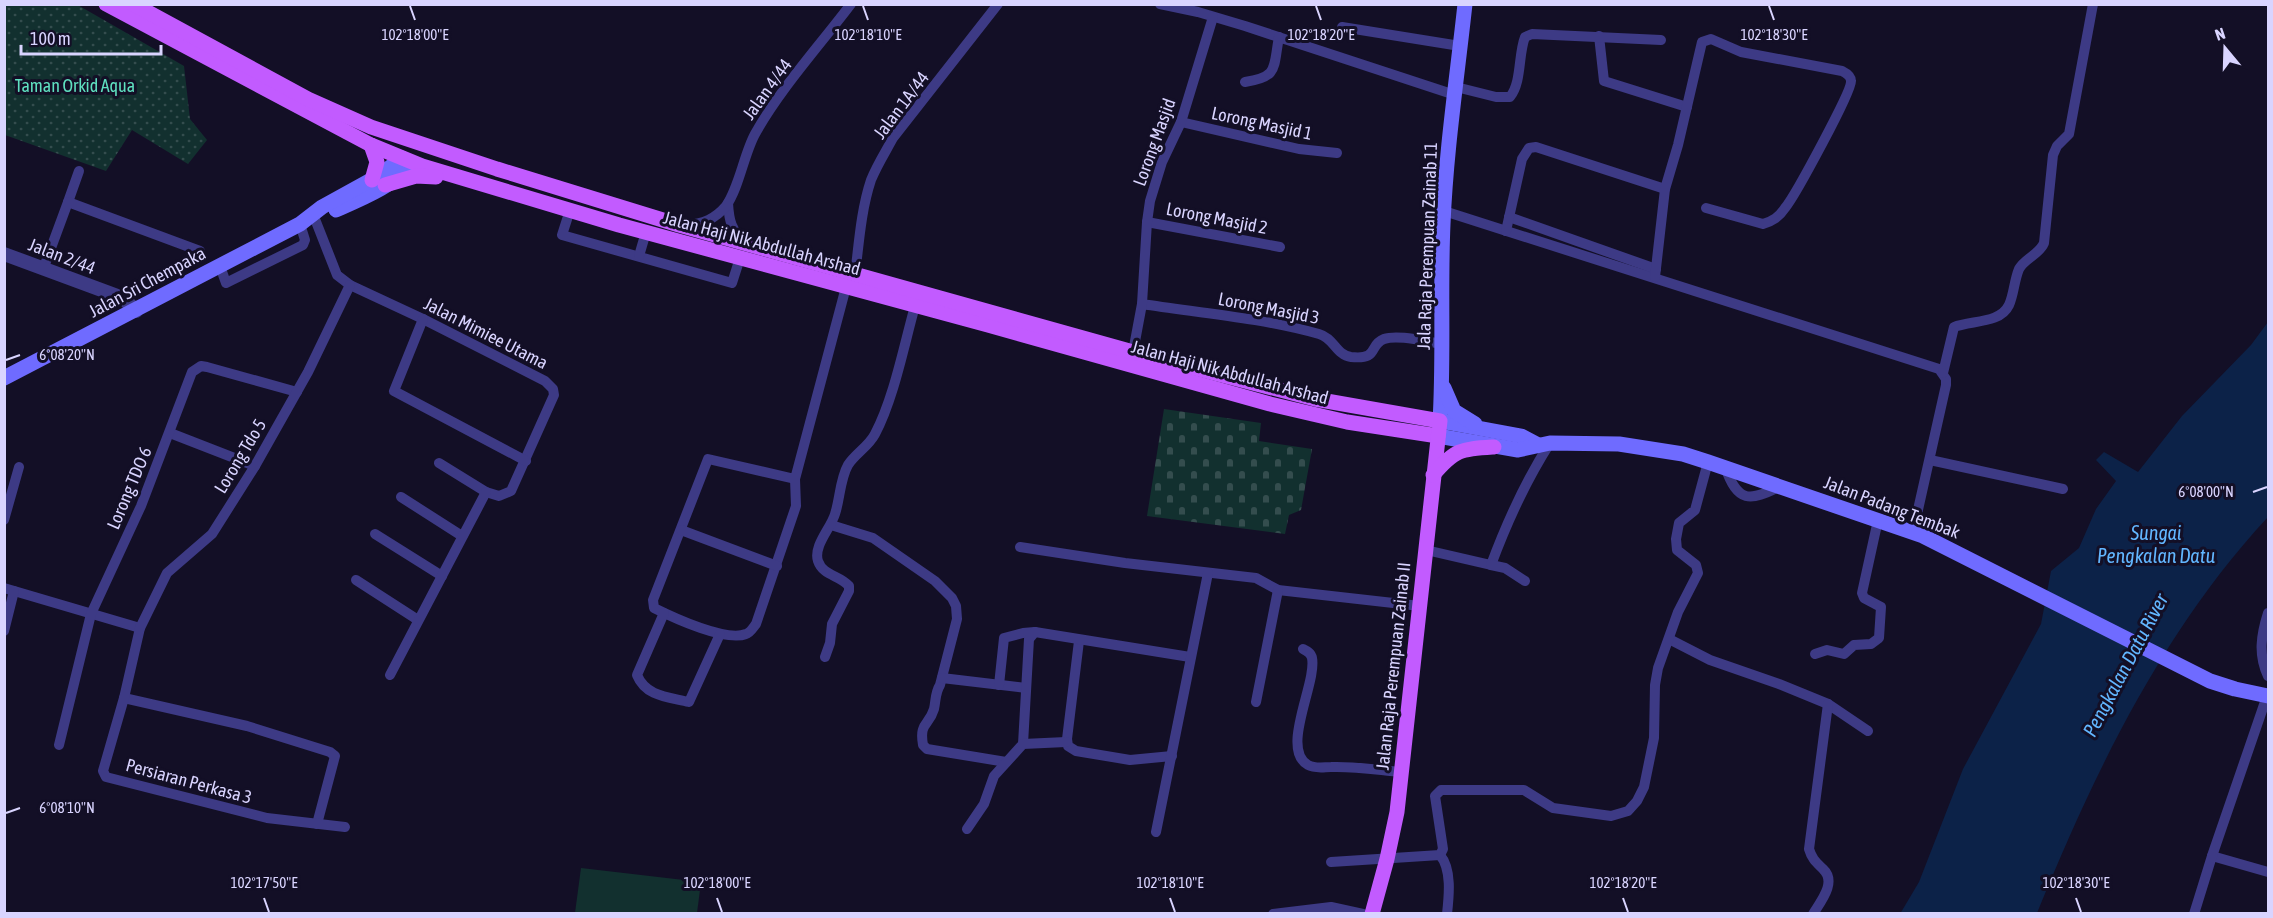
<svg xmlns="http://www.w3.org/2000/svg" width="2273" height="918" viewBox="0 0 2273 918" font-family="'Asap Condensed',sans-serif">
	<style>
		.green { fill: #12302f }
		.cemetery { fill: url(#cemetery-stones) }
		.park { fill: url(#park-dots) }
		.water { fill: #0c2248 }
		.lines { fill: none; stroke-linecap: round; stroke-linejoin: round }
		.minor { stroke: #3d3a85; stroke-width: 10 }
		.tertiary { stroke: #3d3a85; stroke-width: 14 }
		.secondary { stroke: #6f6bff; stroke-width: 15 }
		.primary { stroke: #c25bff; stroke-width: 15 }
		.ticks { fill: none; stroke: #d9d4ff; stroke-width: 2 }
		.labels { text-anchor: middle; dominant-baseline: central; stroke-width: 6; stroke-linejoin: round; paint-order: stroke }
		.park-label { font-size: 18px; fill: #5fe0c0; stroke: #130f26 }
		.street-label { font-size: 18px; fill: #d9d4ff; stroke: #130f26 }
		.water-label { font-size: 20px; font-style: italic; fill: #62b6ff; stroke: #130f26 }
		.ticks-label { font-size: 15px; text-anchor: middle; fill: #d9d4ff; stroke: #130f26; stroke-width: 6; stroke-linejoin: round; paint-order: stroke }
	</style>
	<defs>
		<pattern id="cemetery-stones" width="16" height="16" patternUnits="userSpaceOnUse" patternTransform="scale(1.5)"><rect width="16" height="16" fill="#12302f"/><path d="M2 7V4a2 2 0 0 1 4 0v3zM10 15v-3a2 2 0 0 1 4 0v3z" fill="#344d4e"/></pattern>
		<pattern id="park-dots" width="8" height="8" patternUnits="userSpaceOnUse" patternTransform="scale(1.5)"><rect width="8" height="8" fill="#12302f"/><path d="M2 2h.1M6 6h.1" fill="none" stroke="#344d4e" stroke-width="1.8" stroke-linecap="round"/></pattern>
	</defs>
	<rect width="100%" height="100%" fill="#130f26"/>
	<!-- green -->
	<polygon class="green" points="581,868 701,882 697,913 575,913"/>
	<!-- cemetery -->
	<polygon class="cemetery" points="1164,409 1261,423 1259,441 1312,449 1301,510 1289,515 1285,534 1147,516"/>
	<!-- park -->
	<polygon class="park" points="76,4 184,66 190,119 207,140 188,164 132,130 106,171 5,135 5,5"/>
	<!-- water -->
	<path class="water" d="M 2268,322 L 2268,517 C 2163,630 2095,771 2037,913 L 1900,914 L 1919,882 L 1963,769 L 2041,624 L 2051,571 L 2079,548 L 2096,509 L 2116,481 L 2096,460 L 2104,452 L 2138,472 L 2182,416 L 2251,345 Z"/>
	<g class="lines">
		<!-- minor -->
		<g class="minor">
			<polyline points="1160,4 1198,12 1245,26 1455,95"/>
			<polyline points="1342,27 1460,46"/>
			<polyline points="1599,36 1604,81 1687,107"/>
			<path d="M 1245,82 C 1279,77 1273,68 1279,37"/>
			<path d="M 1456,87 L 1496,97 L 1510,97 C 1522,82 1518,55 1525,37 L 1532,34 L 1661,40"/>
			<polyline points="1181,122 1299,149 1337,153"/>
			<polyline points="68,202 79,171"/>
			<path d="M 728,203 C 729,220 731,231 745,241"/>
			<polyline points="570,210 562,235 732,283 740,258"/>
			<polyline points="1444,211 1939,369 1946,379 1946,385 1913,532"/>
			<polyline points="313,214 337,275 350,285 423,319 545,381 553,389 554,395 511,491 499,496 486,492 439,463"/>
			<polyline points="1509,217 1656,269"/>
			<polyline points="1147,222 1280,247"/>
			<path d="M 686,225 C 703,224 715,219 726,206 C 739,188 744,154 755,134 C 780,89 820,45 851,4"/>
			<polyline points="1506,231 1522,159 1529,148 1536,147 1665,189"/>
			<polyline points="639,256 646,232"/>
			<polyline points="220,266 226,283 303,245 305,240 300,224"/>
			<polyline points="44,267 68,202 200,251"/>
			<path d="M 855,275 C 859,243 861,210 871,180 C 877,165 886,151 893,138 L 998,4"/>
			<path d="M 1655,277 L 1665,189 L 1678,145 L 1702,42 L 1711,39 L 1741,52 L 1842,71 C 1846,73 1851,76 1851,81 C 1852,91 1795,196 1785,208 C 1779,217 1773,221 1763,224 L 1706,208"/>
			<path d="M 1142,304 C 1201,313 1262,318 1319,334 C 1334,338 1336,355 1351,357 C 1380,360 1368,345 1384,339 C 1398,334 1427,342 1443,344"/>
			<polyline points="423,319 394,391 526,461"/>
			<polyline points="1133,352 1142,304 1147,222 1150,201 1162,162 1181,122 1213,17"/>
			<path d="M 1943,373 L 1954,327 C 1971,320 2000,324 2009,305 C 2014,294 2014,281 2019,269 C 2025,258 2039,255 2044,243 L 2053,155 L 2057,146 L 2069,134 L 2093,4"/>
			<polyline points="170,433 255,466"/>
			<polyline points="1930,460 2063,489"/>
			<path d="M 1725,467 C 1738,503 1749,502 1781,486"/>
			<path d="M 795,479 L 708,459 L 653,600 L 654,608 C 674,618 726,642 746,634 C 750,633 753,628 756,624 L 796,506 L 795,479 L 846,287"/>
			<polyline points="401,497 462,536"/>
			<polyline points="4,520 19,467"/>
			<path d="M 831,525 L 873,538 L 935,581 L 952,598 L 956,606 L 957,619 L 940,685 C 935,693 936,700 934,709 C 929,726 919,722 923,745 L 927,749 L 1006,762"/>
			<polyline points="681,530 777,566"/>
			<polyline points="375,534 442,576"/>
			<polyline points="1020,547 1125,563 1256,578 1278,590 1420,606"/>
			<path d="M 1426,550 L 1491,565 C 1507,522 1525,482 1550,443"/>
			<polyline points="1491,565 1505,568 1525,581"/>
			<polyline points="356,580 418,620"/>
			<polyline points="4,588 140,628"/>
			<path d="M 664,613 L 637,675 C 646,697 669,697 689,702 L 720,634"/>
			<path d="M 2268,613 C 2261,635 2258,655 2268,676"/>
			<polyline points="4,631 14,591"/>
			<polyline points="1669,639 1710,660 1779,684 1828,704 1868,731"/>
			<polyline points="1079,641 1067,739 1068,746 1076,751 1130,760 1172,756"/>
			<path d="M 1303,649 C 1307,651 1311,653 1312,658 C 1317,683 1280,749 1308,765 C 1315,769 1324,767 1331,767 C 1354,766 1378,770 1401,772"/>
			<polyline points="1815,654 1827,650 1844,654 1854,645 1871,644 1879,638 1881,607 1864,598 1862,593 1878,520"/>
			<path d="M 825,657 L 830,643 L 832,624 L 849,591 L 849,586 C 840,575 823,576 818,561 C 813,546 831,528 835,514 C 840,499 840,479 848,465 C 855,454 869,446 875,434 C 894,398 904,345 915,306"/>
			<polyline points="390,675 486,492"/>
			<polyline points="942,678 1026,688"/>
			<polyline points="999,685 1004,638 1023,633 1035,632"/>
			<polyline points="124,698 247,726 330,752 335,756 317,824"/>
			<polyline points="1256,702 1278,590"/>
			<polyline points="1023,744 1029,639 1035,632 1190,657"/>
			<polyline points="59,745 91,614 141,506 192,372 201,366 207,367 297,392"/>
			<polyline points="345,827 267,818 106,777 103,771 124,698 140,628 167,573 212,534 255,466 308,372 350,285"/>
			<polyline points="967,829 984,804 994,776 1023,744 1066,742"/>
			<polyline points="1156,832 1208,573"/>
			<path d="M 1440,855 C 1452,869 1449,896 1447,914"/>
			<polyline points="2212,856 2268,872"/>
			<polyline points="1331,862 1440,855 1443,849 1435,796 1441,790 1524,790 1553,808 1611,816 1628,811 1637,801 1644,787 1654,738 1655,685 1658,668 1678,612 1698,573 1696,565 1677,550 1676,539 1679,523 1695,510 1708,462"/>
			<polyline points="1273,914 1331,907 1363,914"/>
			<path d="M 1813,914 C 1821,901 1837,882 1823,869 C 1816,862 1812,859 1809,849 L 1828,704"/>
			<polyline points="2194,914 2212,856 2267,696"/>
		</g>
		<!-- tertiary -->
		<polyline class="tertiary" points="4,254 123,298 136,311"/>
		<!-- secondary -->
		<g class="secondary">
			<path d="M 1465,4 C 1457,78 1446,150 1443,224 C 1440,290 1444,355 1440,421 L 1521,436 L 1538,445"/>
			<path d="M 336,210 C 361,199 396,185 412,163"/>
			<polyline points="4,378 300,224 322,207 380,175 402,158"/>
			<polyline points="1444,388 1454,411 1475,424"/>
			<polyline points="1438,436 1518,450 1550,443 1619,444 1683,454 1708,462 1923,536 2210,681 2235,689 2268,696"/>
		</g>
		<!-- primary -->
		<g class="primary">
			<polyline points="106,4 371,145 422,166 619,225 988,325 1270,404 1347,422 1438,436"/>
			<polyline points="133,4 308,99 371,127 497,169 679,225 1133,352 1315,399 1440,421 1397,812 1387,859 1372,914"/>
			<polyline points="371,145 377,162 372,180"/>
			<polyline points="385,185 416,176 436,177"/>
			<path d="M 1433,475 C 1455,449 1461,449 1494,447"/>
		</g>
	</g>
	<!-- ticks -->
	<path class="ticks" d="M 410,6 L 415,20M 863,6 L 868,20M 1316,6 L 1321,20M 1769,6 L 1774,20M 6,360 L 20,355M 2253,492 L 2267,487M 6,813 L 20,808M 264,898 L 269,912M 717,898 L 722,912M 1170,898 L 1175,912M 1623,898 L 1628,912M 2076,898 L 2081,912"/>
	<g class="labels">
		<!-- park labels -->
		<g class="park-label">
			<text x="75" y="85">Taman Orkid Aqua</text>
		</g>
		<!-- street labels -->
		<g class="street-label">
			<text transform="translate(767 89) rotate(-54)">Jalan 4/44</text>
			<text transform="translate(901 105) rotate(-53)">Jalan 1A/44</text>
			<text transform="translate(1262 123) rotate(12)">Lorong Masjid 1</text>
			<text transform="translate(1154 142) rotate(-70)">Lorong Masjid</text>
			<text transform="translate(1217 218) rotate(11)">Lorong Masjid 2</text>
			<text transform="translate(762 243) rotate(15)">Jalan Haji Nik Abdullah Arshad</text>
			<text transform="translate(1427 246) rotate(-88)">Jala Raja Perempuan Zainab 11</text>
			<text transform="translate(62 256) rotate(21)">Jalan 2/44</text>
			<text transform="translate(147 282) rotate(-28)">Jalan Sri Chempaka</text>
			<text transform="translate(1269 308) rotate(11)">Lorong Masjid 3</text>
			<text transform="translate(486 333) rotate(27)">Jalan Mimiee Utama</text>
			<text transform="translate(1230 372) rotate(15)">Jalan Haji Nik Abdullah Arshad</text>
			<text transform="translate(240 456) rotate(-59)">Lorong Tdo 5</text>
			<text transform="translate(129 488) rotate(-67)">Lorong TDO 6</text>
			<text transform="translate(1892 507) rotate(21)">Jalan Padang Tembak</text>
			<text transform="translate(1393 666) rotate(-84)">Jalan Raja Perempuan Zainab II</text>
			<text transform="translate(189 781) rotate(15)">Persiaran Perkasa 3</text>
		</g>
		<!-- water labels -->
		<g class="water-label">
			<text x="2156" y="532">Sungai<tspan x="2156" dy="23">Pengkalan Datu</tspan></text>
			<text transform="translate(2125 665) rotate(-62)">Pengkalan Datu River</text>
		</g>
	</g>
	<g class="ticks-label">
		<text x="415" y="40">102°18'00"E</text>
		<text x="868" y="40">102°18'10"E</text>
		<text x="1321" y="40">102°18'20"E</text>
		<text x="1774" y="40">102°18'30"E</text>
		<text x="67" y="360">6°08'20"N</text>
		<text x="2206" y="497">6°08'00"N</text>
		<text x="67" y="813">6°08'10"N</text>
		<text x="264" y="888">102°17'50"E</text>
		<text x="717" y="888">102°18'00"E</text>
		<text x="1170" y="888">102°18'10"E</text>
		<text x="1623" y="888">102°18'20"E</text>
		<text x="2076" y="888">102°18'30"E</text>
	</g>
	<!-- border -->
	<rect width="2273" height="918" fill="none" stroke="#d9d4ff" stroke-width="12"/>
	<!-- north arrow -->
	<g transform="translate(2225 48) rotate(341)" stroke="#130f26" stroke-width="4.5" paint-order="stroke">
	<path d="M0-4.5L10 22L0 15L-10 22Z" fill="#d9d4ff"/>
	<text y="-9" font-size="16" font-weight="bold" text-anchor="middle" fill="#d9d4ff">N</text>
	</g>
	<!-- scale -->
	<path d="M21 45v9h140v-9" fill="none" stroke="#d9d4ff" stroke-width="3"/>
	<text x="30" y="45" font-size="18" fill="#d9d4ff" stroke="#130f26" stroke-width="4.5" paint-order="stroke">100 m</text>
</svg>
